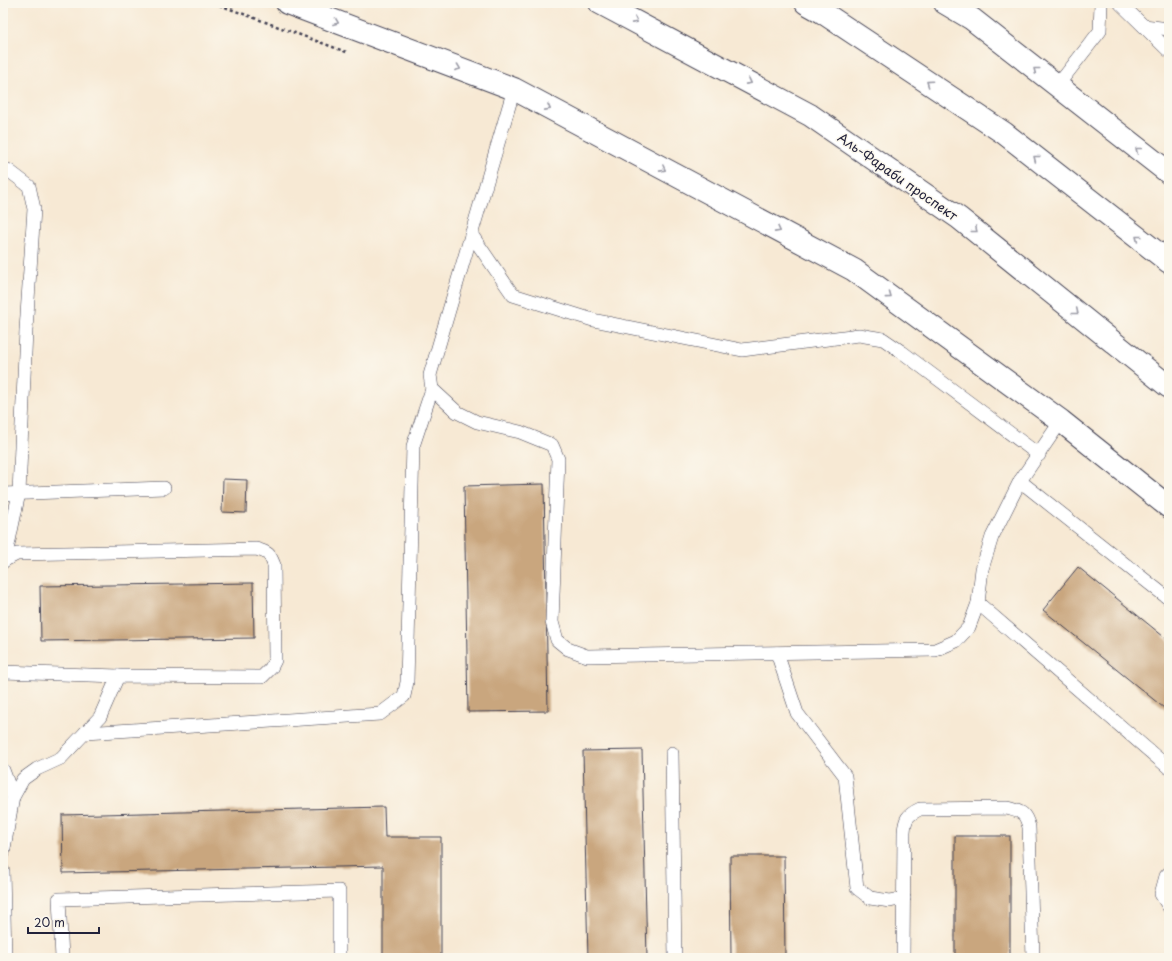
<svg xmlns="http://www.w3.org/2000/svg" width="1172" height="961" viewBox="0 0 1172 961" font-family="'Playpen Sans',sans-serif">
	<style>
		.building { fill: #c9a67e }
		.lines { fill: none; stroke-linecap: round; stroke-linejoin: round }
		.service-casing { stroke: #424052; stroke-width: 14 }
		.minor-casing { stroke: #424052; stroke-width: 24 }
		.tertiary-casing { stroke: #424052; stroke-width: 24 }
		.path { stroke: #424052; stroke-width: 2.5; stroke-dasharray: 3 3; stroke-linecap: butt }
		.service { stroke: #fff; stroke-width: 13 }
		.minor { stroke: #fff; stroke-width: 22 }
		.tertiary { stroke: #fff; stroke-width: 22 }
		.oneway { stroke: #9c9ca7 }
		.labels { text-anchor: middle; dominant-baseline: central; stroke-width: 3; stroke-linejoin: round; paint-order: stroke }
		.street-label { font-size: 13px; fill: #22223b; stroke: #fbf7ec }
	</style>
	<rect width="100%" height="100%" fill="#fbf7ec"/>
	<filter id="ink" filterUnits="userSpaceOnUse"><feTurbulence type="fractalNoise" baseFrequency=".025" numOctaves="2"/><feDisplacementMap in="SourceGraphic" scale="8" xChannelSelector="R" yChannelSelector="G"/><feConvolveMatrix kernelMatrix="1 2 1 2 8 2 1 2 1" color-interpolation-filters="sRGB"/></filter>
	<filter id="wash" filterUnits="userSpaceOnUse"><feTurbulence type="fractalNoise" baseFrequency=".012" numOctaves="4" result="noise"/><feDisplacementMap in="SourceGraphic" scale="16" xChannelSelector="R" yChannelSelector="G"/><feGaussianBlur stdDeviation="0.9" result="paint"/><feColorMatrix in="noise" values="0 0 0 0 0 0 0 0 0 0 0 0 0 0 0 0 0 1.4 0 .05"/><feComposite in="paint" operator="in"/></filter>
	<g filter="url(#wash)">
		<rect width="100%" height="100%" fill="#f7e9d4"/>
		<g id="blocks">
			<!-- building -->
			<g class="building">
				<polygon points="223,479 247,480 246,513 222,512"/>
				<polygon points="544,484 548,711 468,712 464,486"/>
				<polygon points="1078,567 1169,641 1169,712 1043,610"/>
				<polygon points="253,583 254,638 41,641 40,586"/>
				<polygon points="642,750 647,958 588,958 583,751"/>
				<polygon points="384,807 385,837 441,837 441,958 383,958 383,866 63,873 62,815"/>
				<rect x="955" y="836" width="55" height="122"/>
				<polygon points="730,856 784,856 785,958 731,958"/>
			</g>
		</g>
	</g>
	<g filter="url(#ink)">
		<use href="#blocks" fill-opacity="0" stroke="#424052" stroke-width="1"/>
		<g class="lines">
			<!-- service casing -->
			<g class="service-casing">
				<g id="service">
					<polyline points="1120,3 1169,51"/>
					<polyline points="1144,26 1169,29"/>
					<polyline points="1057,86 1100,31 1101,3"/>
					<polyline points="514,89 430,375 432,389 457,412 477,422 520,432 552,445 558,459 552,622 557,640 568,649 587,656 935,650 956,641 969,627 978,603 982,569 992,537 1020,481 1061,421"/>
					<polyline points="3,169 8,170 29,186 34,209 26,330 19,493 5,560"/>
					<polyline points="471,234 513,295 593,320 742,350 859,335 883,339 902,352 1039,455"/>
					<polyline points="1020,481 1169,599"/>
					<polyline points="3,494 164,488"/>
					<path d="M 3,562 L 5,560 L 17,554 L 256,549 C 268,552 270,554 274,565 L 275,660 L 271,668 L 262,677 L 118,676 L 100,717 L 61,758 L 37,769 L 23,779 L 13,797"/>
					<polyline points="978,603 1169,768"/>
					<polyline points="777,653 797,713 845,776 857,888 870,898 890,901 904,898"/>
					<polyline points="3,672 118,676"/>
					<polyline points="85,733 380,714 404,696 407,682 413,446 432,389"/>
					<polyline points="672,753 675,958"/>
					<polyline points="3,770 13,797 3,854"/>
					<polyline points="3,871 5,958"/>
					<polyline points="1169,873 1166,876 1161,894 1169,907"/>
					<polyline points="62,958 59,899 339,891 339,958"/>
					<path d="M 903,958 L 904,832 C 905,819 907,815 920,809 L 1007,808 C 1022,812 1025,812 1029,827 L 1033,958"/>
				</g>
			</g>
			<!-- minor casing -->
			<g class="minor-casing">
				<g id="minor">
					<polyline points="287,3 514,89 854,270 1061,421 1169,507"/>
					<polyline points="945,3 972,19 1169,173"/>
				</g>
			</g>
			<!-- tertiary casing -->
			<g class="tertiary-casing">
				<g id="tertiary">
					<polyline points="600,3 810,115 959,218 1169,387"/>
					<polyline points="806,3 822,12 1004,133 1169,262"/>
				</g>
			</g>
			<!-- path -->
			<polyline class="path" points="214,3 349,53"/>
			<!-- service -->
			<use href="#service" class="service"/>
			<!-- minor -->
			<use href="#minor" class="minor"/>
			<!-- tertiary -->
			<use href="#tertiary" class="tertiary"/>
		</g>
		<!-- one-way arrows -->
		<defs><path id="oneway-chevron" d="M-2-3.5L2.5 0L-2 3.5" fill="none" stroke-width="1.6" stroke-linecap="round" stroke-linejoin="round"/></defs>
		<g class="oneway">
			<use href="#oneway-chevron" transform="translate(635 21) rotate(28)"/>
			<use href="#oneway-chevron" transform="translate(336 22) rotate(21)"/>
			<use href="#oneway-chevron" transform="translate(458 68) rotate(21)"/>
			<use href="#oneway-chevron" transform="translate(1036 70) rotate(-142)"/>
			<use href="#oneway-chevron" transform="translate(749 82) rotate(28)"/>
			<use href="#oneway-chevron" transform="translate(929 83) rotate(-146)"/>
			<use href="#oneway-chevron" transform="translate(548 108) rotate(28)"/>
			<use href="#oneway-chevron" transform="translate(1138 150) rotate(-142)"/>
			<use href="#oneway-chevron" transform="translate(1036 158) rotate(-142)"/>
			<use href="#oneway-chevron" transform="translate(663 169) rotate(28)"/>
			<use href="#oneway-chevron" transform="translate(778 230) rotate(28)"/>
			<use href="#oneway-chevron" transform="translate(975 230) rotate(39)"/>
			<use href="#oneway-chevron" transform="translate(1138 238) rotate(-142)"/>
			<use href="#oneway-chevron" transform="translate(889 296) rotate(36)"/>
			<use href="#oneway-chevron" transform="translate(1076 312) rotate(39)"/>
		</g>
	</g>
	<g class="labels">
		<!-- street labels -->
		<g class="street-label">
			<text transform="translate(898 176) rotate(35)">Аль-Фараби проспект</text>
		</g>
	</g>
	<!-- margin -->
	<rect width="1172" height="961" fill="none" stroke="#fbf7ec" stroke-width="16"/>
	<!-- scale -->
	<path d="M28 927v6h71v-6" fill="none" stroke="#22223b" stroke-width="2"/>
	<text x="34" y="927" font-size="12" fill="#22223b" stroke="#fbf7ec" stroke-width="3" paint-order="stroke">20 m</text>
</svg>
